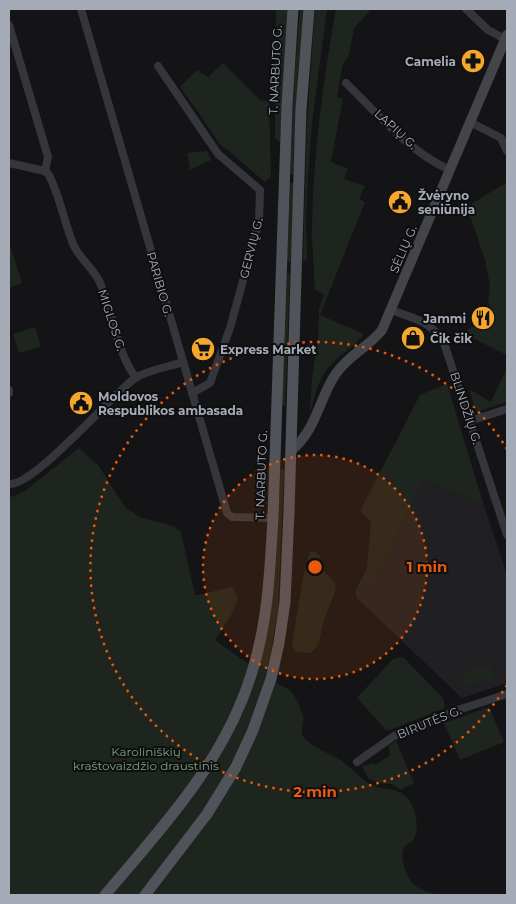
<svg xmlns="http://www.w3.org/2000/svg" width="516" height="904" viewBox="0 0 516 904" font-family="Montserrat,sans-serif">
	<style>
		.built { fill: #202023 }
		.green { fill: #1e251e }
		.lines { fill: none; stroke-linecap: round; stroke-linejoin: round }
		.minor { stroke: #35363b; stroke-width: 8 }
		.secondary { stroke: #43454b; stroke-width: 10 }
		.primary { stroke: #51535a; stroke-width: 11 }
		.ring { fill: none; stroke: #e8590c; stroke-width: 2.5; stroke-dasharray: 2.5 5 }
		.labels { text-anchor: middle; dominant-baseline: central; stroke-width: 4; stroke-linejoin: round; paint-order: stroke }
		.poi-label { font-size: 12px; font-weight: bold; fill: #a5abb6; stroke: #0f0f11; text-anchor: start }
		.street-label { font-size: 12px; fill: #a5abb6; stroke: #0f0f11 }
		.park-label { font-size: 12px; fill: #7ca27c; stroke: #0f0f11 }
		.centre { fill: #e8590c; stroke: #0f0f11; stroke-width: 2.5 }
		.ring-label { font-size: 15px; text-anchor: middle; font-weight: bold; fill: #e8590c; stroke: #0f0f11; stroke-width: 4; stroke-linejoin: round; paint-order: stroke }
	</style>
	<rect width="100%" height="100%" fill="#141416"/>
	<!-- built -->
	<polygon class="built" points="424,479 484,506 507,575 507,683 462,698 356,597 356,589 376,579"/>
	<!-- green -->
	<g class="green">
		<polygon points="276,9 289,9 280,142 275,139"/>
		<polygon points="300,9 304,9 298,71 294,175 290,174 294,82"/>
		<polygon points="315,9 327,9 312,122 308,175 306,216 307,259 303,262 307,122"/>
		<path d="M 336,9 L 368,9 L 370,11 L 354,28 L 349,55 L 343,64 L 337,97 L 343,99 L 331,162 L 348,169 L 344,179 L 365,186 L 359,199 L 365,202 L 320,315 L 364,334 C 353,349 335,357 325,372 C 317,384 314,399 310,413 L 312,377 L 318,339 L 319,310 L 324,294 L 315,290 C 314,269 312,249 312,229 C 313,155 323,81 336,9 Z"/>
		<polygon points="223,63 261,101 269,101 271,177 265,182 219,143 201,116 180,87 197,70 208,77"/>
		<polygon points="207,151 211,160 190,170 187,153"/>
		<polygon points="507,182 507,355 463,333 474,326 481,330 494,314 488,302 490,285 485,260 467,207"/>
		<polygon points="290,183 294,183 291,262 287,262"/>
		<polygon points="11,248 22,283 9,288 9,249"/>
		<polygon points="287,273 290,273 285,406 282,405"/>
		<polygon points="35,327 41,347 19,353 13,334"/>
		<polygon points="507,368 507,402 476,412 469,389 491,402"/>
		<polygon points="447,384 484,506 424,479 376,579 356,589 367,569 371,521 360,511 420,395"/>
		<path d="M 79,448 L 98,465 L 125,507 L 140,517 L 173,526 L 181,532 L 195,595 L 199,595 L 231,587 L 233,588 L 238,599 L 231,615 L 215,640 L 258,671 C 277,606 278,541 280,474 L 281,469 L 284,469 L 278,609 L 271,651 L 265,676 C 273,681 280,685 288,689 C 294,692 301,708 303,715 C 305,724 298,733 306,740 C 316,749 331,754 342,761 C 352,768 360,779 371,785 C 385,791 401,786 411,803 C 416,812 420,831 413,840 C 410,844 404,844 403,850 C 401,856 403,863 405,869 C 411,887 421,890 438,895 L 9,895 L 9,498 L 26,490 Z"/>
		<polygon points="310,551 315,552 320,556 324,571 335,583 336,589 323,623 319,644 311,653 296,652 292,645 303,578"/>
		<polygon points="403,657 443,698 445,708 390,730 386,730 357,698 393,659"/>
		<polygon points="489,664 493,678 466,686 462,672"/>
		<polygon points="489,707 504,742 460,760 444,723"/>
		<polygon points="396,741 414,783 401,790 392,784 380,783 369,779 362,767 372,763 374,765 390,756 389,746"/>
	</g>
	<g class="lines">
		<!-- minor -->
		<g class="minor">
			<polyline points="81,9 227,513 232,517 273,518"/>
			<polyline points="466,9 488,30 505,39"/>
			<polyline points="9,25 48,157 45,171"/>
			<polyline points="158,66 218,154 260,190 259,221 247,266 230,328 210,383 192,393"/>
			<path d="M 346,83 C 377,113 409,152 450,170"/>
			<polyline points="470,122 501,138 507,151"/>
			<path d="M 9,163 L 45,171 L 49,175 C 60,197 64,221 73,244 C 80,260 95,269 101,285 C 114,315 116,351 136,378"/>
			<path d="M 391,310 C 413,318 431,321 444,343 L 507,535"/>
			<polyline points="9,390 9,393"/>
			<polyline points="470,421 507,409"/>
			<path d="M 9,484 C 34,486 111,396 135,378 C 148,370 168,367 183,362"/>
			<polyline points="357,762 394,736 458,710 507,694"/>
		</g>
		<!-- secondary -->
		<path class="secondary" d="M 291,451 C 317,429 318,401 335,375 C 347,356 369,347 382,330 L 507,35"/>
		<!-- primary -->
		<g class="primary">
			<path d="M 105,895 C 163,826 225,761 252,672 C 268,622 270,570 273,518 L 287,105 L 293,9"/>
			<polyline points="145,895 207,814 236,767 253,730 271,679 279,643 285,602 289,512 301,109 309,9"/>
		</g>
	</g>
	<!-- distance rings -->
	<circle cx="315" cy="567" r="112" fill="#e8590c" fill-opacity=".12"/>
	<g class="ring">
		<circle cx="315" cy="567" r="112"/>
		<path d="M507 685A225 225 0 1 1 507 449"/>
	</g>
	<!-- icons -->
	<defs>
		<g id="pharmacy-disc" transform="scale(1.25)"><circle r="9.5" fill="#f4a62d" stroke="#0f0f11"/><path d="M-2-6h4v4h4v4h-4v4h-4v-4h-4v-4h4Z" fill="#111"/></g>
		<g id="civic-disc" transform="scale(1.25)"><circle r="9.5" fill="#f4a62d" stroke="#0f0f11"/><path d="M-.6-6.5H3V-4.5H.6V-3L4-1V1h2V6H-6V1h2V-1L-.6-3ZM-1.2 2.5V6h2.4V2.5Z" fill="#111"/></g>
		<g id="restaurant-disc" transform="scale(1.25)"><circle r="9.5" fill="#f4a62d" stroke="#0f0f11"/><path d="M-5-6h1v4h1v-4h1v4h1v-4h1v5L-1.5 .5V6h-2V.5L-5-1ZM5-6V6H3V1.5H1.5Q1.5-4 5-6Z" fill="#111"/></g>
		<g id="shop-disc" transform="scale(1.25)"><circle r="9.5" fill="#f4a62d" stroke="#0f0f11"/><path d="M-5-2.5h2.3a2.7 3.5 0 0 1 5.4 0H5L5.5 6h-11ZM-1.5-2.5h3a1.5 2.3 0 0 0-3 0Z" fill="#111"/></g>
		<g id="supermarket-disc" transform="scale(1.25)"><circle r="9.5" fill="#f4a62d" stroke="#0f0f11"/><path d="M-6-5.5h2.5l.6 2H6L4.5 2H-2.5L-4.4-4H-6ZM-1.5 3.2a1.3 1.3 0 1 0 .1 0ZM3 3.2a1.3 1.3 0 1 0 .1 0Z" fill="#111"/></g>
	</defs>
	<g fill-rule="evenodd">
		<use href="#pharmacy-disc" x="473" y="61"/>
		<use href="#civic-disc" x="400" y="202"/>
		<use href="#restaurant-disc" x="483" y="318"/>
		<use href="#shop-disc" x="413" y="338"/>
		<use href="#supermarket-disc" x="203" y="349"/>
		<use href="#civic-disc" x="81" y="403"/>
	</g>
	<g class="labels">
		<!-- poi labels -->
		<g class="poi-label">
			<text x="456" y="61" text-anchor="end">Camelia</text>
			<text x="418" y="195">Žvėryno<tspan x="418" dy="14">seniūnija</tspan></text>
			<text x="466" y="318" text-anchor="end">Jammi</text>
			<text x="430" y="338">Čik čik</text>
			<text x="220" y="349">Express Market</text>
			<text x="98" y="396">Moldovos<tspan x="98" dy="14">Respublikos ambasada</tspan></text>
		</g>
		<!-- street labels -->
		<g class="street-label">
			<text transform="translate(275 70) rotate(-87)">T. NARBUTO G.</text>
			<text transform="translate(396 129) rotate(42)">LAPIŲ G.</text>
			<text transform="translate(251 248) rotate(-76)">GERVIŲ G.</text>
			<text transform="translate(403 249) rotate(-67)">SĖLIŲ G.</text>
			<text transform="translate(160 284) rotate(74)">PARIBIO G.</text>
			<text transform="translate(112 320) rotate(72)">MIGLOS G.</text>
			<text transform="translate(466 408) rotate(72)">BLINDŽIŲ G.</text>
			<text transform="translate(261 475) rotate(-88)">T. NARBUTO G.</text>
			<text transform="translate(429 722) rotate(-22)">BIRUTĖS G.</text>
		</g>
		<!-- park labels -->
		<g class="park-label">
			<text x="146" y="751">Karoliniškių<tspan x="146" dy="14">kraštovaizdžio draustinis</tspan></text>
		</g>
	</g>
	<circle cx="315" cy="567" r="8" class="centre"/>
	<g class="ring-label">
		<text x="427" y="572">1 min</text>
		<text x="315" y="797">2 min</text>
	</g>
	<!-- border -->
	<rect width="516" height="904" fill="none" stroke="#a5abb6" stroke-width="20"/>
</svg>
